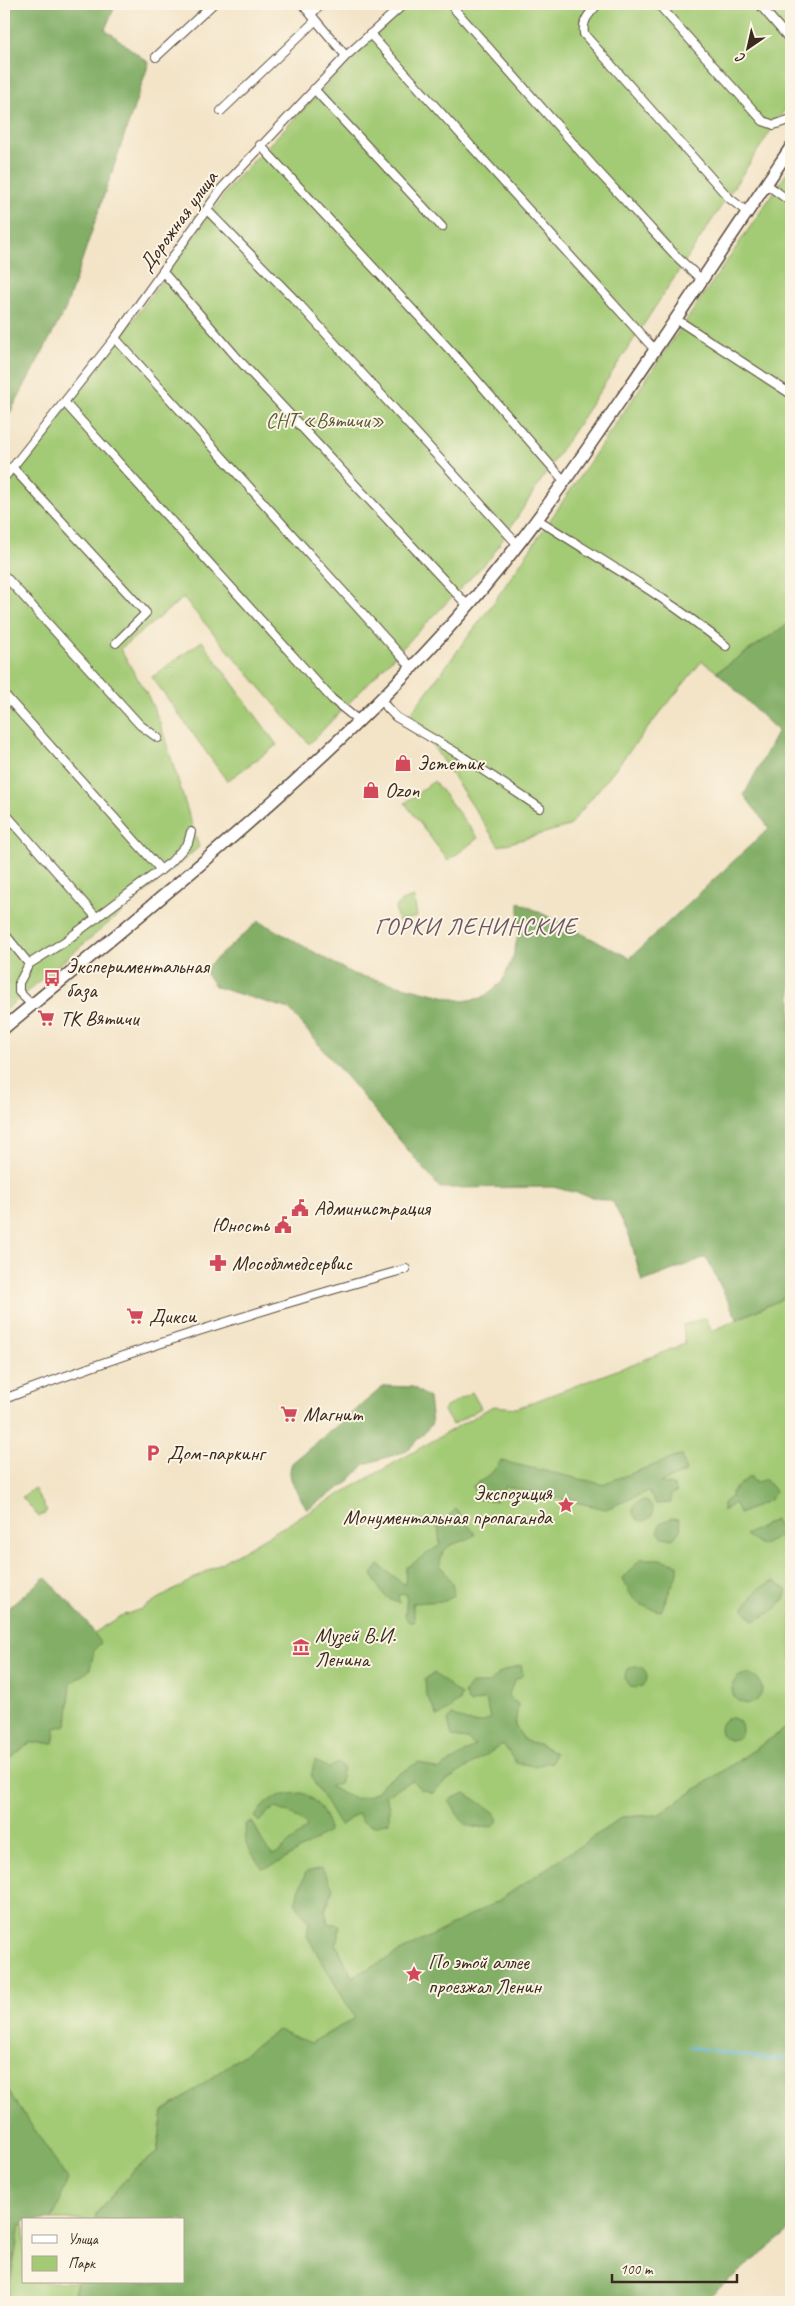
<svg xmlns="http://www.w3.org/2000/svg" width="795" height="2306" viewBox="0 0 795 2306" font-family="Caveat,sans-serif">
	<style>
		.green { fill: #a3ca75; stroke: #6f7a4a }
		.forest { fill: #82ae66; stroke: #5e6c42 }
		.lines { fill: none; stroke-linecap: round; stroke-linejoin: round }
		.stream { stroke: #5ab3d7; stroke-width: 2.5 }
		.street-casing { stroke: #574638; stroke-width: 10 }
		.secondary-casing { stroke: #574638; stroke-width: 14 }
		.street { stroke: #fff; stroke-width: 8 }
		.secondary { stroke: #fff; stroke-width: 11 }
		.labels { text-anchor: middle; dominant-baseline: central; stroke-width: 4; stroke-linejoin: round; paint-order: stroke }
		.street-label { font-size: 21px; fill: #3b2a1e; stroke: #fcf5e5 }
		.park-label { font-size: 21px; fill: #5a5a38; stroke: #fcf5e5 }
		.poi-label { font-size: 21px; fill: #3b2a1e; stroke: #fcf5e5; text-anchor: start }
		.quarter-label { font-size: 24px; letter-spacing: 1px; fill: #6c5863; stroke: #fcf5e5 }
	</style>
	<rect width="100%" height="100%" fill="#fcf5e5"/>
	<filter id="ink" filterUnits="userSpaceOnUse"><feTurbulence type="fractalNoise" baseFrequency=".02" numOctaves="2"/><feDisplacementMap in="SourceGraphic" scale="10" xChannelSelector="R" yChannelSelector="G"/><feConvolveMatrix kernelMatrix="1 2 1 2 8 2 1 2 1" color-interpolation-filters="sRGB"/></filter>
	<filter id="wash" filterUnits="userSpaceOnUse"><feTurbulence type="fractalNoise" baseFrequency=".0096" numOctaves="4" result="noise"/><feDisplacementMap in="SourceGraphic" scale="20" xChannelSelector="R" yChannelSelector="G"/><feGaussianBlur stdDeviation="1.12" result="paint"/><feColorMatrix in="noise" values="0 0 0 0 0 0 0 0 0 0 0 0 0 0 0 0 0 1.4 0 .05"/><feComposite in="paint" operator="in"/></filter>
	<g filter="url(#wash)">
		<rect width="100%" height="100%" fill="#f3e4c8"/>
		<!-- green -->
		<g class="green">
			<polygon points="410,4 791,4 791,100 491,557 309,744 183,598 120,649 148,696 160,723 199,847 4,1011 4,488 122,335 236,179 371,39"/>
			<polygon points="791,167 791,622 717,672 702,661 569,826 499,846 411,713 494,602"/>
			<polygon points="202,641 277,745 227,781 152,677"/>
			<polygon points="434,781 478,838 448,861 405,803"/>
			<polygon points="414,897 417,917 398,921 395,909 401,901"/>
			<polygon points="791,1289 791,1725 658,1815 623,1817 498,1901 380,1964 352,1977 336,1943 325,1910 330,1900 295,1902 309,1922 307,1936 356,2018 311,2043 208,2081 163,2111 157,2153 134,2169 96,2214 95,2220 52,2220 67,2179 4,2085 4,1699 75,1645 121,1616 141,1609 493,1406 517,1408 685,1344 683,1325 706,1318 712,1331 780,1300"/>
			<polygon points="472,1392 481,1408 452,1425 443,1409"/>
			<polygon points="34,1488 47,1511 39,1517 22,1497"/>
			<polygon points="20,2224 24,2225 24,2282 78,2282 73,2302 7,2302"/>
		</g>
		<!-- forest -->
		<g class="forest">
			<polygon points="4,4 116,4 105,29 149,63 65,310 4,424"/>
			<polygon points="791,622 791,1289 780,1300 737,1319 706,1257 642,1282 630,1237 613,1202 553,1187 440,1188 289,1009 216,987 203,970 259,921 353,974 463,1001 482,998 502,982 513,957 519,931 519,902 630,958 769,828 744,795 778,731 717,672"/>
			<path d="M 384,1386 L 413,1387 L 429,1398 L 432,1424 L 407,1451 L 365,1464 L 346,1484 L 307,1509 C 299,1494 285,1479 292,1463 Z"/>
			<polygon points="682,1455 686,1472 660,1483 673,1485 677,1492 671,1494 671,1503 656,1504 649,1491 606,1509 505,1486 496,1501 478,1499 473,1486 490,1475 501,1461 602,1484"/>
			<polygon points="750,1476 755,1483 765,1479 775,1491 771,1499 740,1514 734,1503 723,1511 723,1503 731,1497 731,1492"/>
			<circle cx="643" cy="1511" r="10"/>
			<path d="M 456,1509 L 475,1534 C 462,1547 444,1537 440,1564 L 452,1583 L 454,1596 L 445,1601 L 412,1603 L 415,1621 L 410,1623 L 405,1617 L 407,1594 L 398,1595 L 399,1603 C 384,1600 378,1587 372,1574 L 379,1565 L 405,1585 L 406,1568 L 440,1545 L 438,1526 L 446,1524 L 448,1516 Z"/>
			<polygon points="672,1518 679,1519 681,1529 673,1539 663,1537 658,1532 660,1523"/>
			<polygon points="775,1520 783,1535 761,1546 745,1535"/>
			<path d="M 641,1559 L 660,1559 L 678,1564 L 678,1572 L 661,1611 C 638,1607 631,1600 623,1578 Z"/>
			<polygon points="45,1577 86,1621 101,1643 94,1650 90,1670 71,1683 67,1725 55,1728 54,1743 30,1743 4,1763 4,1612"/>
			<path d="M 775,1581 L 787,1590 C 784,1608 769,1613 754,1621 L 743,1609 L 759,1588 Z"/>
			<path d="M 521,1665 L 523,1675 L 514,1681 L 508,1697 L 518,1704 L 515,1726 L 525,1741 L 540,1744 L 555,1753 L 552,1762 L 535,1766 L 516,1763 L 503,1744 L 443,1783 L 433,1793 L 420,1789 L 412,1780 L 385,1796 L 389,1807 L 389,1822 L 374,1826 L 363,1822 L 358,1813 L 340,1826 L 311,1777 L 315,1760 L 328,1768 L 338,1763 L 343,1768 L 339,1784 L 329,1786 L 354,1799 L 368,1796 L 376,1792 L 383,1783 L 419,1762 L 438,1770 L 475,1746 L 467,1739 L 452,1737 L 448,1721 L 452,1715 C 466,1721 476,1727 490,1719 L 486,1699 L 470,1704 L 464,1693 L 471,1684 L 488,1684 L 501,1672 Z"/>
			<circle cx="636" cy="1677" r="11"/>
			<polygon points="434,1673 461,1695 459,1702 438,1717 426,1694 425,1679"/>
			<circle cx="747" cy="1689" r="15"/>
			<circle cx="731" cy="1729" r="11"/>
			<polygon points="791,1725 791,2229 702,2302 73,2302 78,2282 184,2282 184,2220 95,2220 96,2214 134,2169 157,2153 163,2112 278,2030 311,2043 355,2018 307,1936 309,1922 295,1902 306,1872 322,1868 333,1888 325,1910 328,1923 340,1925 336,1944 352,1977 498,1901 623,1817 658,1815"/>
			<path d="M 302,1793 C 317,1800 329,1815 328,1832 L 280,1862 L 262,1869 L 246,1844 L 245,1824 L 252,1822 C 261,1834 261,1846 273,1855 L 278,1853 L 308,1826 L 292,1814 L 276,1808 L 269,1811 L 259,1822 L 255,1817 C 268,1796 277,1795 302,1793 Z"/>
			<path d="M 465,1793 L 494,1812 L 498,1820 L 494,1826 C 465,1831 463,1824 449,1800 Z"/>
			<polygon points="4,2085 68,2179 52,2220 24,2220 24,2225 20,2224 7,2302 4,2302"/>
		</g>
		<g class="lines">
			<!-- stream -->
			<polyline class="stream" points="690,2047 774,2060 791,2056"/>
		</g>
	</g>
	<g filter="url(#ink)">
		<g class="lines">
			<!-- street casing -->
			<g class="street-casing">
				<g id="street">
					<polyline points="302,4 346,56"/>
					<polyline points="450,4 594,167 678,258 702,280"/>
					<path d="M 598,4 C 589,14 582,20 584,34 L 729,198 L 747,212"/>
					<polyline points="658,4 763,121 774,125 791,119"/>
					<polyline points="759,4 791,41"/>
					<polyline points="311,14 322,4"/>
					<polyline points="370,34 655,350"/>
					<polyline points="156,57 213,4"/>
					<polyline points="314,89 442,227"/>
					<polyline points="221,111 315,21"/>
					<polyline points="260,145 462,363 565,482"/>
					<polyline points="766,184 791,202"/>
					<polyline points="207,210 300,305 518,545"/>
					<polyline points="163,272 240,361 468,606"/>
					<polyline points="676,319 791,394"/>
					<polyline points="115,338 412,668"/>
					<polyline points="65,403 332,699 359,721"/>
					<polyline points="12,467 146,613 116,643"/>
					<polyline points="4,478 115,338 222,188 346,56 404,4"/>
					<path d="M 537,519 C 601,560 668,598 726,646"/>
					<polyline points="4,575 140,725 158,738"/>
					<polyline points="4,694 161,870"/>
					<polyline points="380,700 396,717 457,753 540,808"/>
					<polyline points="4,812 97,918"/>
					<polyline points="4,933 29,964"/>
					<polyline points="32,1005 19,992 19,983 29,964 64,942 171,862 188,843 191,832"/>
					<path d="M 4,1399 C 137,1348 269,1307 406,1269"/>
				</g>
			</g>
			<!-- secondary casing -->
			<g class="secondary-casing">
				<path id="secondary" d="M 4,1028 C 162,897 324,769 460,615 C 524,543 577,464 631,385 C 685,306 738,226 791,147"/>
			</g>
			<!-- street -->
			<use href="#street" class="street"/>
			<!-- secondary -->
			<use href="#secondary" class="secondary"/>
		</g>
	</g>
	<!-- icons -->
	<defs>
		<g id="shop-bare" transform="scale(1.35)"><path d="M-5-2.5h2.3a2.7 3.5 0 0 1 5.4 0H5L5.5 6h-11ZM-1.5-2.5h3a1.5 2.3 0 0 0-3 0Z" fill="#d1495b" stroke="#fcf5e5" stroke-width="2.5" paint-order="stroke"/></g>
		<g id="bus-bare" transform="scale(1.35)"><path d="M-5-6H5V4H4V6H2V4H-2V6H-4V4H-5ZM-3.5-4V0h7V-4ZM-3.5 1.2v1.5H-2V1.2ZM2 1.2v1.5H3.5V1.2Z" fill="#d1495b" stroke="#fcf5e5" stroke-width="2.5" paint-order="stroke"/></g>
		<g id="supermarket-bare" transform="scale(1.35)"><path d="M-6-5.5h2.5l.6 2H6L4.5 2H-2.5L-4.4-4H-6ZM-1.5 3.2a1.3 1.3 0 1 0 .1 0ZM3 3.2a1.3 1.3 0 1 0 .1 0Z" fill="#d1495b" stroke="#fcf5e5" stroke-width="2.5" paint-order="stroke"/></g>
		<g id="civic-bare" transform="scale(1.35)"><path d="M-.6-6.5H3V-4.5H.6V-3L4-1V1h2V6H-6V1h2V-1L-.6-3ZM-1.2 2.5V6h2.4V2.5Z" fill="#d1495b" stroke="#fcf5e5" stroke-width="2.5" paint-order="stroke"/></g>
		<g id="pharmacy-bare" transform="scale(1.35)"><path d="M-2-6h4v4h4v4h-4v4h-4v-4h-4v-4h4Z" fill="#d1495b" stroke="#fcf5e5" stroke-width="2.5" paint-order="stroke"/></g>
		<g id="parking-bare" transform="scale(1.35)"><path d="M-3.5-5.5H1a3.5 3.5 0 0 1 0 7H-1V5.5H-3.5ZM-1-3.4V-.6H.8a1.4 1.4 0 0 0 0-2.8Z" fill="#d1495b" stroke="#fcf5e5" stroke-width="2.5" paint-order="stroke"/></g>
		<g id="sight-bare" transform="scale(1.35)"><path d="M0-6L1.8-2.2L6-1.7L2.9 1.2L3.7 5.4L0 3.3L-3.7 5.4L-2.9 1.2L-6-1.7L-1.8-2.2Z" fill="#d1495b" stroke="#fcf5e5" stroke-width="2.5" paint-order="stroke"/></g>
		<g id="museum-bare" transform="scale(1.35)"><path d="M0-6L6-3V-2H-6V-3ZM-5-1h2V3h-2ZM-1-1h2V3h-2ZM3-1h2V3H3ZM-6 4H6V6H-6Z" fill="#d1495b" stroke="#fcf5e5" stroke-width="2.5" paint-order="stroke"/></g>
	</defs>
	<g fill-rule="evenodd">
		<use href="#shop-bare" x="403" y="763"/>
		<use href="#shop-bare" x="371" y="790"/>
		<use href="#bus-bare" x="52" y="978"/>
		<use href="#supermarket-bare" x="46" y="1018"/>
		<use href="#civic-bare" x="300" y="1208"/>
		<use href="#civic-bare" x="283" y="1225"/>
		<use href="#pharmacy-bare" x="218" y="1263"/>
		<use href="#supermarket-bare" x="135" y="1316"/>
		<use href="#supermarket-bare" x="289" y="1414"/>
		<use href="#parking-bare" x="153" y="1453"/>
		<use href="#sight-bare" x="566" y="1505"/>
		<use href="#museum-bare" x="301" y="1647"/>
		<use href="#sight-bare" x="414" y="1974"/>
	</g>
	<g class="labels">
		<!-- street labels -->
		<g class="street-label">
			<text transform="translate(178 221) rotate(-54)">Дорожная улица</text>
		</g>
		<!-- park labels -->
		<g class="park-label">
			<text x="325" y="420">СНТ «Вятичи»</text>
		</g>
		<!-- poi labels -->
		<g class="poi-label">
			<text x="417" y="763">Эстетик</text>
			<text x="385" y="790">Ozon</text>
			<text x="66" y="966">Экспериментальная<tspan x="66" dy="24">база</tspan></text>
			<text x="60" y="1018">ТК Вятичи</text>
			<text x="314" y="1208">Администрация</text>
			<text x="269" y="1225" text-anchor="end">Юность</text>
			<text x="232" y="1263">Мособлмедсервис</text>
			<text x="149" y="1316">Дикси</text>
			<text x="303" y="1414">Магнит</text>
			<text x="167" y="1453">Дом-паркинг</text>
			<text x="552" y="1493" text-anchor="end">Экспозиция<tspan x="552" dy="24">Монументальная пропаганда</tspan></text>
			<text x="315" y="1635">Музей В.И.<tspan x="315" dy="24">Ленина</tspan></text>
			<text x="428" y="1962">По этой аллее<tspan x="428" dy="24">проезжал Ленин</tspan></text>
		</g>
		<!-- quarter labels -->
		<g class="quarter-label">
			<text x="476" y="926">ГОРКИ ЛЕНИНСКИЕ</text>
		</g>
	</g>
	<!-- margin -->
	<rect width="795" height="2306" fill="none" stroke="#fcf5e5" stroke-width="20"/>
	<!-- legend -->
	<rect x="22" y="2218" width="162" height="65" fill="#fcf5e5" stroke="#afa495"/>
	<rect x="32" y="2235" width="25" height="8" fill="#ffffff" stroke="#afa495"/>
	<text x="68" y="2244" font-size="15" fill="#3b2a1e">Улица</text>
	<rect x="32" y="2256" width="25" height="15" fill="#a3ca75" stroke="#afa495"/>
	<text x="68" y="2268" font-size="15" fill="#3b2a1e">Парк</text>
	<!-- north arrow -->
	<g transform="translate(748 48) rotate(214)" stroke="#fcf5e5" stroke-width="4" paint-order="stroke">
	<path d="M0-4L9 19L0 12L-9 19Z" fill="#3b2a1e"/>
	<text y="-8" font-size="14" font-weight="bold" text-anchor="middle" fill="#3b2a1e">С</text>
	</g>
	<!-- scale -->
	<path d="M612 2274v8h125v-8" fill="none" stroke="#3b2a1e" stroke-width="2.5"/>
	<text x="620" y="2274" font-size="15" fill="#3b2a1e" stroke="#fcf5e5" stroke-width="4" paint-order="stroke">100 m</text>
</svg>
